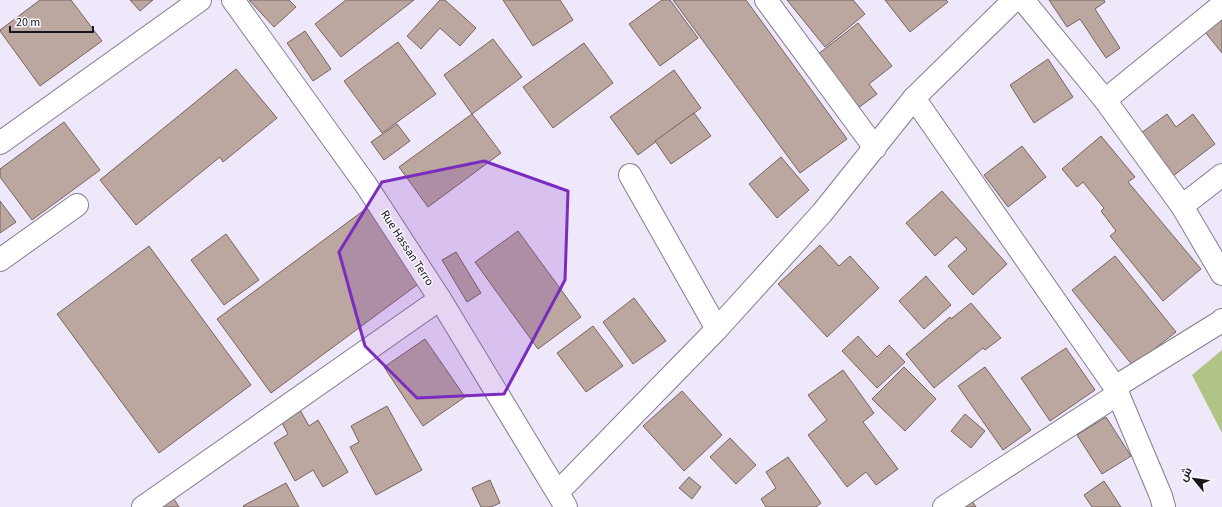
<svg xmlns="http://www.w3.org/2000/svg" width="1222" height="507" viewBox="0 0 1222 507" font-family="'Source Sans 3',Cairo,sans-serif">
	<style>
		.green { fill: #b0c486 }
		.building { fill: #bba79f; stroke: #77645d }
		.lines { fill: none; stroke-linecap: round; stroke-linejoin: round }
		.street-casing { stroke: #847d8e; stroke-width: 24 }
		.street { stroke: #fff; stroke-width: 22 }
		.marked { fill: #7b2cbf; fill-opacity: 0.2; stroke: #7b2cbf; stroke-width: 3; stroke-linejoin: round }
		.labels { text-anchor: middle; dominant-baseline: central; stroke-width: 3; stroke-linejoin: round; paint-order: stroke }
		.street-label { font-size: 12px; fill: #17141b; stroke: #faf7fe }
	</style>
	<rect width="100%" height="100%" fill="#efe7fa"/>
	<!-- green -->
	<polygon class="green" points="1222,350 1222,433 1192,375"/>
	<!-- building -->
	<g class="building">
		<polygon points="40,0 71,0 102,41 40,86 0,31 0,30"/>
		<polygon points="130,0 153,0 140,11"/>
		<polygon points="249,0 289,0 296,7 274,27"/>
		<polygon points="346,0 414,0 341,57 315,24"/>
		<polygon points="440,0 445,0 476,28 460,46 440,28 421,49 407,36"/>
		<polygon points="503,0 560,0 573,20 533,46"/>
		<polygon points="662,0 670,0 698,38 660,66 629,24"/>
		<polygon points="673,0 746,0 847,139 800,173"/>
		<polygon points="787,0 853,0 865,14 825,47"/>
		<polygon points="885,0 946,0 948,2 910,32"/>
		<polygon points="1049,0 1104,0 1105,2 1095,9 1120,48 1106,58 1080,19 1067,27"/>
		<polygon points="1222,19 1222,53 1205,32"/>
		<polygon points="858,23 892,66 869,84 877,94 858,108 817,55"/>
		<polygon points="305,31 331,69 313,81 287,43"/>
		<polygon points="493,39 522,77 472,114 444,75"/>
		<polygon points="398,42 436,94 382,133 344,81"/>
		<polygon points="584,43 613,83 553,128 523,87"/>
		<polygon points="1048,59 1073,97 1034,123 1010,85"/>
		<polygon points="236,69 277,118 223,162 220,157 136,225 100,180"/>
		<polygon points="674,70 701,108 638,155 610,117"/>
		<polygon points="694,113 711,136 671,164 655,141"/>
		<polygon points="472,114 501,153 428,207 399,167"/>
		<polygon points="1167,114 1176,127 1193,114 1215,144 1169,179 1137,136"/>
		<polygon points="64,122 100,170 32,220 0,177 0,169"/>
		<polygon points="397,124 410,141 384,160 371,142"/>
		<polygon points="1101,136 1135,177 1128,182 1201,269 1163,301 1110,236 1116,231 1101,211 1104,208 1083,182 1077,187 1062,169"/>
		<polygon points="1022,146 1046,177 1008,207 984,175"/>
		<polygon points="781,157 809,190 777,218 749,184"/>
		<polygon points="942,191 1007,264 973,295 948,266 967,249 956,237 935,256 906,223"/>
		<polygon points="0,201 16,222 0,233"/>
		<polygon points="367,208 421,282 271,393 217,319"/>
		<polygon points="518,231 581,317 538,349 475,262"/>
		<polygon points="226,234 259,280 224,305 191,260"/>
		<polygon points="820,245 839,266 850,256 879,288 827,337 778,284"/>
		<polygon points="149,246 251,385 159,453 57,314"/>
		<polygon points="456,252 481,293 467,302 442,260"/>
		<polygon points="1115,256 1176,332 1133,366 1072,290"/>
		<polygon points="926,276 951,305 924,329 899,301"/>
		<polygon points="634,298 666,341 633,364 603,322"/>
		<polygon points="971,303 1001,338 985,350 983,348 934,388 906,354 950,317 951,319"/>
		<polygon points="593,326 623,366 586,392 557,353"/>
		<polygon points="858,336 877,357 889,345 905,362 877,388 842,351"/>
		<polygon points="425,339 465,397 423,426 384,367"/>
		<polygon points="1066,348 1095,390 1050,421 1021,378"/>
		<polygon points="904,367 936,399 905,431 872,399"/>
		<polygon points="985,367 1031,430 1003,450 958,386"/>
		<polygon points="843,370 874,413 863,422 898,469 876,485 866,472 847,487 808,435 827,420 808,395"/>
		<polygon points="682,391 722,435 684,471 643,426"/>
		<polygon points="387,406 422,470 376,495 350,447 359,442 351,426"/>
		<polygon points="300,410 309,426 318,420 348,472 323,487 313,470 295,481 274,443 288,434 281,421"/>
		<polygon points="965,414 985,431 971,448 951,431"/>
		<polygon points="1106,417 1131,456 1102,474 1077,435"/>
		<polygon points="730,438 756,465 736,484 710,457"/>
		<polygon points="788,457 821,503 816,507 766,507 761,499 776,488 766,472"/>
		<polygon points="689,477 701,487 692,499 679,488"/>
		<polygon points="490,480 500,503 491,507 481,507 472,488"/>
		<polygon points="1104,481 1121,507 1092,507 1084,495"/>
		<polygon points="286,483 299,507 244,507 243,506"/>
		<polygon points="174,499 179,507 161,507"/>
		<polygon points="972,501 976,507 962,507"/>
	</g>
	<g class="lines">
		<!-- street casing -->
		<g class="street-casing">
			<g id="street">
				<polyline points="233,0 366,185 440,299 566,507"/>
				<polyline points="766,0 875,148"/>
				<polyline points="1023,0 1105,100 1182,206 1222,274"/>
				<polyline points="914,98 1115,387 1161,496 1164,507"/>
				<polyline points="1105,100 1222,5"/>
				<polyline points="0,143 200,0"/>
				<polyline points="630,175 717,329"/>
				<polyline points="1182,206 1222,175"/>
				<polyline points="0,260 77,205"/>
				<polyline points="1115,387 1220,322 1222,320"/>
				<polyline points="558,492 717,329 822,213 914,98 1014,0"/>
				<polyline points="143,507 440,299"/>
				<polyline points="944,507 1118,394"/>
			</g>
		</g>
		<!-- street -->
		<use href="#street" class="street"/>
	</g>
	<!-- marked area -->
	<path class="marked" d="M 484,161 L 568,191 L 565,280 L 504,394 L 417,398 L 365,346 L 339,252 L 382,182 Z"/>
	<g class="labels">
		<!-- street labels -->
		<g class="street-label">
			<text transform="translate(407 248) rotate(57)">Rue Hassan Terro</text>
		</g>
	</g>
	<!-- north arrow -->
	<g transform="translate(1194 479) rotate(299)" stroke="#faf7fe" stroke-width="3" paint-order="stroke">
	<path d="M0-3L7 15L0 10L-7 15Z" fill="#17141b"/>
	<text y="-6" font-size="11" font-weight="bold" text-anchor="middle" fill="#17141b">ش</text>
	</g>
	<!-- scale -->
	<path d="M10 26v6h83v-6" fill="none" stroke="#17141b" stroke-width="2"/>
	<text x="16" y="26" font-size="12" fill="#17141b" stroke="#faf7fe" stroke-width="3" paint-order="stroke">20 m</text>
</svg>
